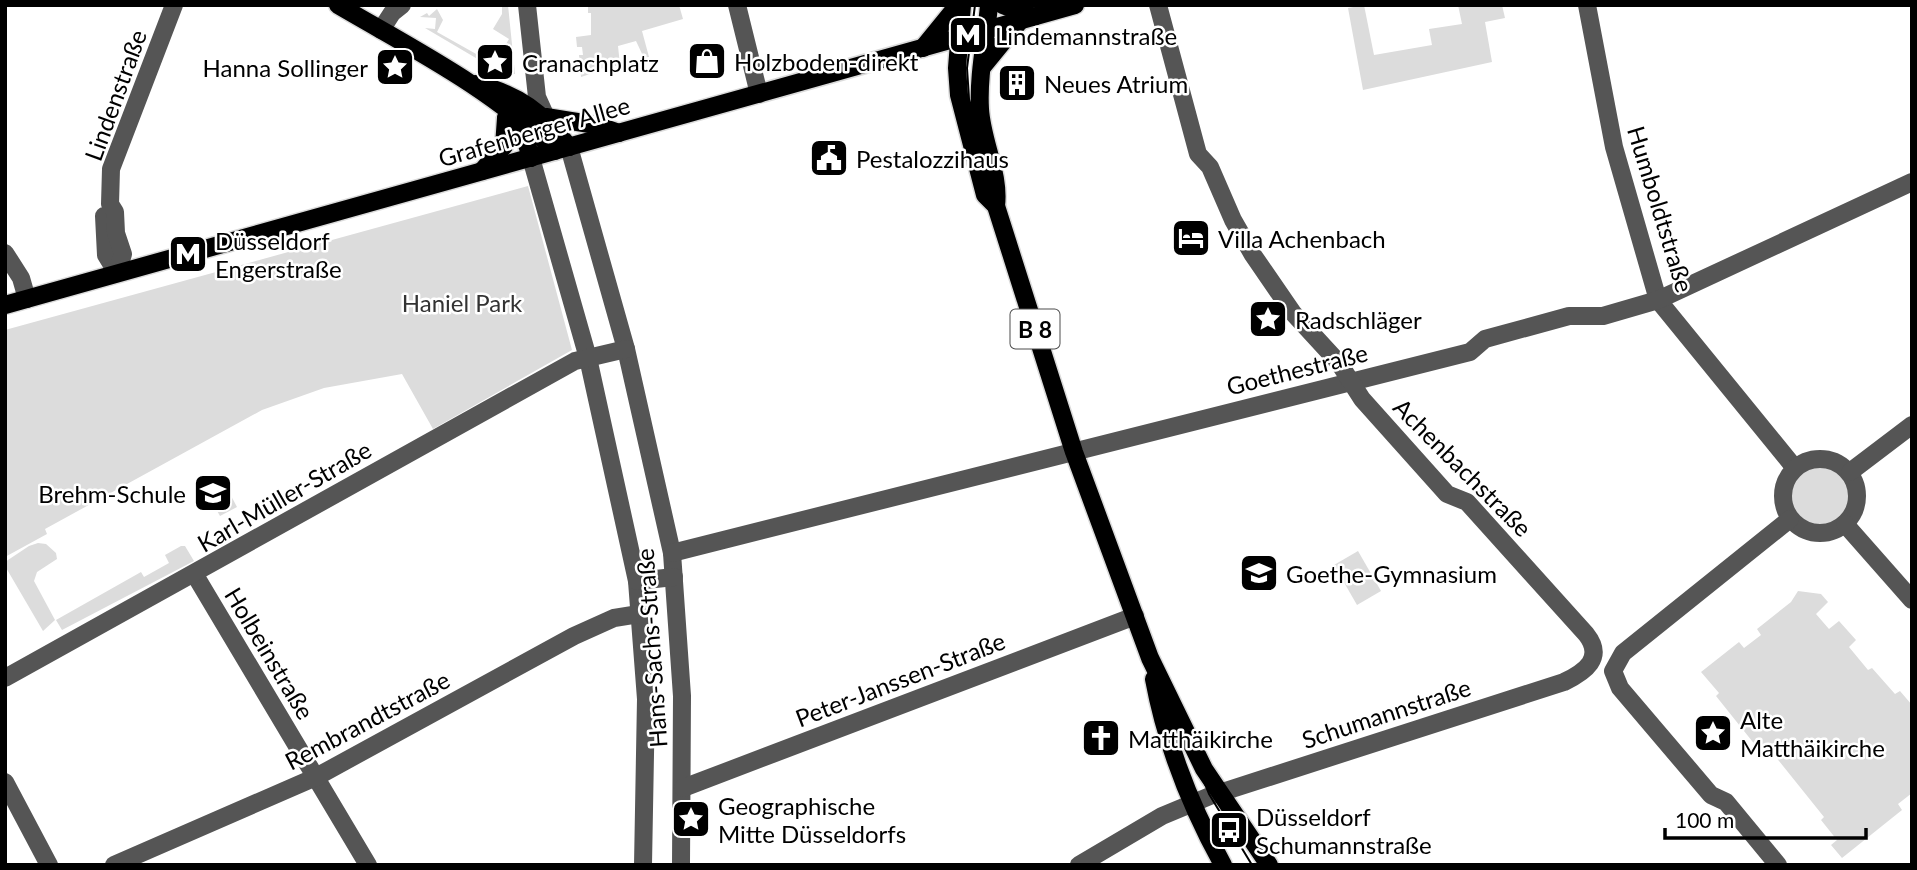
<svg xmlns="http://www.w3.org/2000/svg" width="1917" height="870" viewBox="0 0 1917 870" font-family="Lato,sans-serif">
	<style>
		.green { fill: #dcdcdc }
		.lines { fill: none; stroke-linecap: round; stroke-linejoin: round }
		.major-casing { stroke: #dbdbdb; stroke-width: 21 }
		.minor { stroke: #555; stroke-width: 18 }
		.major { stroke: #000; stroke-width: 18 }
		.tram { stroke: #000; stroke-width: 2 }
		.labels { text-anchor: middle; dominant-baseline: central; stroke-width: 5; stroke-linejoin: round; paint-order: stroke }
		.shield { fill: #fff; stroke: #4c4c4c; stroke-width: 2 }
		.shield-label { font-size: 23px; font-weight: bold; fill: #000 }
		.poi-label { font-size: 24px; fill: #000; stroke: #fff; text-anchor: start }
		.street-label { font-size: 24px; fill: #000; stroke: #fff }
		.park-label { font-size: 24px; fill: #333; stroke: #fff }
	</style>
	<rect width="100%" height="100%" fill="#fff"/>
	<!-- green -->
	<g class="green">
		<polygon points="502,5 508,5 515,74 503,74 425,28 435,29 436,18 420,17 427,13 429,16 437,9 443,20 437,32 494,64 509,39 493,29 502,14"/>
		<polygon points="588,5 679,5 683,19 642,31 649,57 644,58 636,41 618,46 620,65 589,71 590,74 581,77 579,55 583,55 582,47 577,47 576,37 591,35 591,13 588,13"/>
		<polygon points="1364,5 1374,55 1432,45 1429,29 1462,24 1458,5 1502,5 1505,18 1485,22 1492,62 1363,90 1348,8"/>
		<polygon points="528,186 572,350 433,429 402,374 324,388 262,410 45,529 47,534 5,557 5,330"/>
		<circle cx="1820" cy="496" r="36"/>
		<polygon points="222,479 237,507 220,516 205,489"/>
		<polygon points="38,543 46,544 56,553 57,559 37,572 34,581 55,620 43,631 5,566 5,562 29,546"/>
		<polygon points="181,546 185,546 194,561 62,630 56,620 141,572 144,577 169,563 165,555"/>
		<polygon points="1358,551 1381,591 1357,605 1334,565"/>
		<polygon points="1798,591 1821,594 1828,602 1816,614 1829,629 1839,621 1856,640 1849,647 1868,670 1872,668 1895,694 1900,691 1912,705 1912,793 1898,804 1902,810 1842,858 1831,845 1837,840 1821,820 1824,817 1771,751 1764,756 1716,696 1719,693 1701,672 1739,642 1744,648 1761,635 1757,629 1791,602"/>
	</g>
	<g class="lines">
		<!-- major casing -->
		<g class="major-casing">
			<g id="major">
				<path d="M 338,5 C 413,49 493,89 555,151"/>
				<polyline points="962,5 957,68 959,95 985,195 996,206 1074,452 1150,658 1204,769 1269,865"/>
				<path d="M 989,5 C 986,40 978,75 980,109 C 982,142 1000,174 996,206"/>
				<polyline points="1003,5 1034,17"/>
				<polyline points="923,48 958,5"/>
				<polyline points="983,66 1019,22"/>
				<path d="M 476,84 C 518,94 543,113 569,147"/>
				<polyline points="546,117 596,125 619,133"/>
				<polyline points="506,118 526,141 531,158"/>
				<polyline points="482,171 504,146 506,118"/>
				<polyline points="5,305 1075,5"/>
				<path d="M 1154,679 C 1166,744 1191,807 1223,865"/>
			</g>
		</g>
		<!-- minor -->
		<g class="minor">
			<polyline points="527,5 537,97 546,117"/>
			<polyline points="737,5 759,94"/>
			<polyline points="1587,5 1614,147 1658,300 1794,467"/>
			<polyline points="381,30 392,13 402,5"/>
			<polyline points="569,147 626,349 672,553 682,696 681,865"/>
			<polyline points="531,158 588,358 637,581 646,699 643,865"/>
			<polyline points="104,216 106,255 117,273"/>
			<polyline points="5,253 21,278 27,299"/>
			<polyline points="117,273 123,254 116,233 115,212 110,204 111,169 174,5"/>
			<circle cx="1820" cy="496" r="37"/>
			<polyline points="1850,472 1912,425"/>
			<polyline points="1845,524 1912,600"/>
			<polyline points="672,553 1470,352 1485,339 1569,316 1603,316 1658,300 1912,182"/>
			<polyline points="195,575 368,865"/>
			<polyline points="637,581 674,577"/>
			<polyline points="5,678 575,361 626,349"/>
			<polyline points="5,782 49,865"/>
			<polyline points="683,788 1135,616"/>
			<polyline points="114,865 316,777 574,636 614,618 639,614"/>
			<path d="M 1079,865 L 1162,816 L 1210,796 L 1564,682 C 1585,672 1605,658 1586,634 L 1467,502 L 1447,494 L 1362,399 L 1339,363 L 1293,313 L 1253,255 L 1233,220 L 1210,167 L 1198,154 L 1158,5"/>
			<polyline points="1778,865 1726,802 1711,795 1620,688 1613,671 1623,653 1790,519"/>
		</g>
		<!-- major -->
		<use href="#major" class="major"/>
		<!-- tram -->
		<g class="tram">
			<polyline points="975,5 967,68 969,99 1050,368 1130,595 1209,794 1252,865"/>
			<polyline points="5,309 1087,5"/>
		</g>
	</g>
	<!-- icons -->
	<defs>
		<g id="metro-square" transform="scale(2.0125)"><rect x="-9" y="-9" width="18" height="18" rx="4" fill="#000" stroke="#fff"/><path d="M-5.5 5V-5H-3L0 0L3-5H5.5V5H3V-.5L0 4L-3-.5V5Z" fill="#fff"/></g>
		<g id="shop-square" transform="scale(2.0125)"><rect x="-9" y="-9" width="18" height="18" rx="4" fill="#000" stroke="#fff"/><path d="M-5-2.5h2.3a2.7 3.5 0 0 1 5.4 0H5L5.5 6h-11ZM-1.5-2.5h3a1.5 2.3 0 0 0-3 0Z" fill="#fff"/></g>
		<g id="sight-square" transform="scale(2.0125)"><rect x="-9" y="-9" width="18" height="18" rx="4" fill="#000" stroke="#fff"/><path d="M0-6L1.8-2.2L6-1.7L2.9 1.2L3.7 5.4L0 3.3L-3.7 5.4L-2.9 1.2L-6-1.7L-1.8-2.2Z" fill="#fff"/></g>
		<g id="building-square" transform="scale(2.0125)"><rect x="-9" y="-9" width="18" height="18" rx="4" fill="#000" stroke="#fff"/><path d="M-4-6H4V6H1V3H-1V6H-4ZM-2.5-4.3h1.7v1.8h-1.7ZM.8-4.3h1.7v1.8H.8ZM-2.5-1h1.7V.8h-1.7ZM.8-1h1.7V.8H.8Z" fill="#fff"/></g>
		<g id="civic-square" transform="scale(2.0125)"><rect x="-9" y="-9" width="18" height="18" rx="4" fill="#000" stroke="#fff"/><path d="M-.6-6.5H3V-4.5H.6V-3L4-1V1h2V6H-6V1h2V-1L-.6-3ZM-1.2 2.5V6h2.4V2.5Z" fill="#fff"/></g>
		<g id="hotel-square" transform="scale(2.0125)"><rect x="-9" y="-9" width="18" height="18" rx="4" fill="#000" stroke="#fff"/><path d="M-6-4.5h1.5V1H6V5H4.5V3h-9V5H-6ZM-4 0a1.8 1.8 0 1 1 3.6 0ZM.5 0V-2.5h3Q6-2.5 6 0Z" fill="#fff"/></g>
		<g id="school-square" transform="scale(2.0125)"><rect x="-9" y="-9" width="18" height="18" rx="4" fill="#000" stroke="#fff"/><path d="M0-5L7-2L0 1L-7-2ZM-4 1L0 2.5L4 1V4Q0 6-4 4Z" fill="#fff"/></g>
		<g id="church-square" transform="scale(2.0125)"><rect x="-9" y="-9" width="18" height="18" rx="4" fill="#000" stroke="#fff"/><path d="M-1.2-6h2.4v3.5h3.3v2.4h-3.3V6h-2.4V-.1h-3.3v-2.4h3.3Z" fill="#fff"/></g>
		<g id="bus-square" transform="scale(2.0125)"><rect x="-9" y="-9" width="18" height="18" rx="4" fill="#000" stroke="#fff"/><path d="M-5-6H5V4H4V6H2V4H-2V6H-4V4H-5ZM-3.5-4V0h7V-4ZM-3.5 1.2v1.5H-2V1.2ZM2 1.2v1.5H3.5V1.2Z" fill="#fff"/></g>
	</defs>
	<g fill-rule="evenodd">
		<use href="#metro-square" x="968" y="35"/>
		<use href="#shop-square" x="707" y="61"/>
		<use href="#sight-square" x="495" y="62"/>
		<use href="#sight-square" x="395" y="67"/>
		<use href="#building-square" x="1017" y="83"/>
		<use href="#civic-square" x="829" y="158"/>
		<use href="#hotel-square" x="1191" y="238"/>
		<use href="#metro-square" x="188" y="254"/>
		<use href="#sight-square" x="1268" y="319"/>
		<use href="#school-square" x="213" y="493"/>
		<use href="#school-square" x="1259" y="573"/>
		<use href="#sight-square" x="1713" y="733"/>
		<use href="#church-square" x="1101" y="738"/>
		<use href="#sight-square" x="691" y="819"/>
		<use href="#bus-square" x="1229" y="830"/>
	</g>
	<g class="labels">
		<!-- shield labels -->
		<rect class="shield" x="1010.5" y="309.5" width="49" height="39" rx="5"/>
		<g class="shield-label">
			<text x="1035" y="329">B 8</text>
		</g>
		<!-- poi labels -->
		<g class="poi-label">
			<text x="995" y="35">Lindemannstraße</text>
			<text x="734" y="61">Holzboden-direkt</text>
			<text x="522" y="62">Cranachplatz</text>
			<text x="368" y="67" text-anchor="end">Hanna Sollinger</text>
			<text x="1044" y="83">Neues Atrium</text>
			<text x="856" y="158">Pestalozzihaus</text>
			<text x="1218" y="238">Villa Achenbach</text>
			<text x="215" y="240">Düsseldorf<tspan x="215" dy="28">Engerstraße</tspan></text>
			<text x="1295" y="319">Radschläger</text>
			<text x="186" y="493" text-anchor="end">Brehm-Schule</text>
			<text x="1286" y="573">Goethe-Gymnasium</text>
			<text x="1740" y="719">Alte<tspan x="1740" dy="28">Matthäikirche</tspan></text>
			<text x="1128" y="738">Matthäikirche</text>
			<text x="718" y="805">Geographische<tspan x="718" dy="28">Mitte Düsseldorfs</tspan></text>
			<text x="1256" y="816">Düsseldorf<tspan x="1256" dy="28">Schumannstraße</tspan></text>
		</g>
		<!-- street labels -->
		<g class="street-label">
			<text transform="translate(115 95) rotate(-70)">Lindenstraße</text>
			<text transform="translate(534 131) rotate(-16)">Grafenberger Allee</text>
			<text transform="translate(1661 209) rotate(73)">Humboldtstraße</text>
			<text transform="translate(1297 369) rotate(-14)">Goethestraße</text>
			<text transform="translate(1463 467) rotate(45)">Achenbachstraße</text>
			<text transform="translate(284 496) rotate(-30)">Karl-Müller-Straße</text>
			<text transform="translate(651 648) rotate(-94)">Hans-Sachs-Straße</text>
			<text transform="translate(270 653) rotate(59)">Holbeinstraße</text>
			<text transform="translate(900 679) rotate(-21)">Peter-Janssen-Straße</text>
			<text transform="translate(1386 713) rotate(-18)">Schumannstraße</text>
			<text transform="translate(367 720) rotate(-28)">Rembrandtstraße</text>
		</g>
		<!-- park labels -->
		<g class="park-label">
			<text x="462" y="302">Haniel Park</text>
		</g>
	</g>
	<!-- border -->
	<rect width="1917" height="870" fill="none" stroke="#000000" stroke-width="14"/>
	<!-- scale -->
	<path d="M1665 828v10h201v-10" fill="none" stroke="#000000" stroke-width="3.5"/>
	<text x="1675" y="828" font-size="21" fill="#000000" stroke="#ffffff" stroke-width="5" paint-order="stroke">100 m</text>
</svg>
